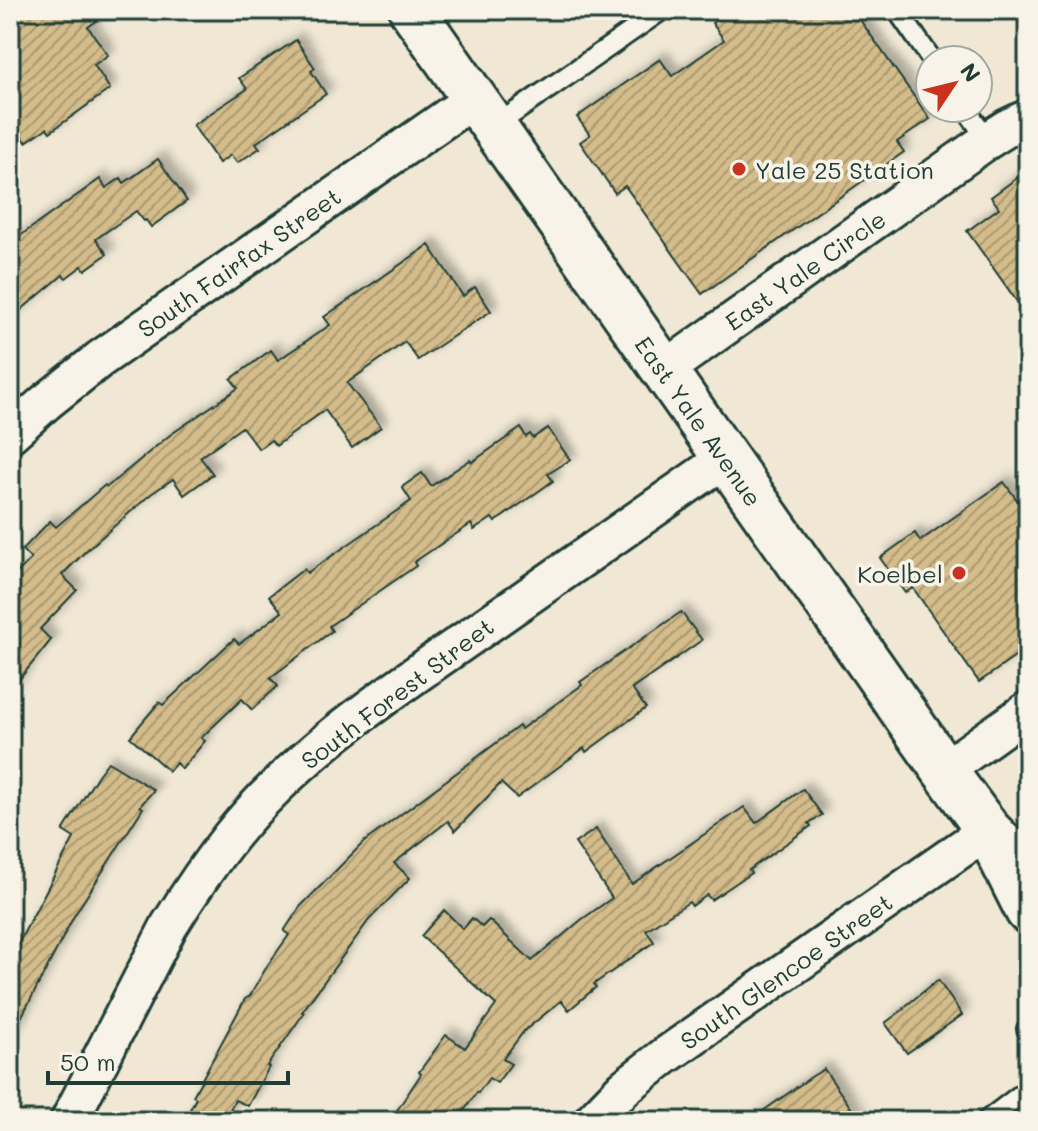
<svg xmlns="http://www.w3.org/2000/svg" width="1038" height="1131" viewBox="0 0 1038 1131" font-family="Mali,sans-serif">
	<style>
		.building { fill: url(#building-hatch); stroke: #1f3d34; stroke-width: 2; filter: url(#shadow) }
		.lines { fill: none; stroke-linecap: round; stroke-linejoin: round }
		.lane-casing { stroke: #1f3d34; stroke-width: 24 }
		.street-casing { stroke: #1f3d34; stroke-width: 42 }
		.secondary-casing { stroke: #1f3d34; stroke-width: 50 }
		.lane { stroke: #f7f3e8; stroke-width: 18 }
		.street { stroke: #f7f3e8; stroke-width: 36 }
		.secondary { stroke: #f7f3e8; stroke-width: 44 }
		.poi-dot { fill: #c8321e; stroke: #f7f3e8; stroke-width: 3 }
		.labels { text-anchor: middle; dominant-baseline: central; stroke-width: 7; stroke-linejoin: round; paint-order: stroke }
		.poi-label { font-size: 24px; fill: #1f3d34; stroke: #f7f3e8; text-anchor: start }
		.street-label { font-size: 24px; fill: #1f3d34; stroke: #f7f3e8 }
	</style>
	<defs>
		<pattern id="building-hatch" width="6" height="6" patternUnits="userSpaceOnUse" patternTransform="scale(2)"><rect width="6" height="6" fill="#d4bc8b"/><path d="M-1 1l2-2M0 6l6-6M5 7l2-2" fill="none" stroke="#ab9a72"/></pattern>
		<filter id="shadow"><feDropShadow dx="7" dy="-7" stdDeviation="4" flood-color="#0004"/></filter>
	</defs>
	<rect width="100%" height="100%" fill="#f0e8d5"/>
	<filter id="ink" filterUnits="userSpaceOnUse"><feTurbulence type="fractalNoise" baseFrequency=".0125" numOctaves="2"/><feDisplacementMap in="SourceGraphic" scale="16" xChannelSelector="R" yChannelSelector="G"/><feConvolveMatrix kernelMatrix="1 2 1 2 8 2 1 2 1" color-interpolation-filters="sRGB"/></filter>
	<g filter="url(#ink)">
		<!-- building -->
		<g class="building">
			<polygon points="10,10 112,10 88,27 108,55 94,65 110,89 50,132 47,128 26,142 10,119"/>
			<polygon points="729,10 853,10 930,119 897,142 904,152 702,294 625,186 615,193 580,142 590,135 577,117 660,59 672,76 724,40 712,23"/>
			<polygon points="296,40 315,68 311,71 326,94 256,143 260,148 237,163 231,155 219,163 193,125 247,89 239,78"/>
			<polygon points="158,159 187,201 151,227 146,220 144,221 136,211 96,239 107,254 85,270 82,266 66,278 63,275 10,319 10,243 100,179 106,188 121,178 124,183"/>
			<polygon points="1028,170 1028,317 967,231 999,208 991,197"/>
			<polygon points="429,245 463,296 475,287 491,311 418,360 405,342 347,383 381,427 352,448 325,410 276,446 271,440 259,449 242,427 200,457 213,474 184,495 173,479 151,494 87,550 62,575 77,590 40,629 51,640 10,691 10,580 31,559 22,550 50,521 56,527 105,485 107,487 170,435 238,388 231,379 271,350 278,360 330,325 324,317"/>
			<polygon points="521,428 526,437 530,434 533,438 548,428 570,460 548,474 553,481 495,522 492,518 474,530 471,524 414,562 416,566 329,626 332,631 270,678 278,686 252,710 242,699 201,738 205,741 182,769 176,763 169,771 130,737 159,702 163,705 234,639 239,644 282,612 269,596 304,569 307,573 411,501 402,487 422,473 431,486 470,460 472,462"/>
			<polygon points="1004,482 1028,515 1028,648 979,682 913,588 905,593 880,558 915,533 920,541"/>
			<polygon points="681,612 702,640 632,689 646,708 586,752 584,748 517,798 501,783 455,831 448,821 394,863 410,878 369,920 302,1012 304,1013 267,1066 269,1067 248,1106 235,1100 224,1121 184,1121 196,1098 193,1096 245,999 250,996 267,966 289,935 284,931 300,907 364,842 519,726 521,729 582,685 580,682"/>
			<polygon points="108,762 154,790 140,806 143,808 74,916 10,1039 10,959 74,838 63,831 98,775"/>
			<polygon points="803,789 822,815 809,823 811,826 749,870 751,873 711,900 707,895 692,906 689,902 646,930 654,942 594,984 596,987 569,1010 561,1001 524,1031 503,1059 511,1064 497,1083 489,1078 478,1093 477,1092 457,1121 390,1121 421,1074 419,1072 446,1035 465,1048 496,1005 421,936 444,910 463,929 472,918 482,927 489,920 532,961 581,920 612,898 575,843 596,829 632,884 744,807 756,823"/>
			<polygon points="938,980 962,1015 907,1053 885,1023 904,1009 903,1008"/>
			<polygon points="824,1069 860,1121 749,1121 811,1077"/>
		</g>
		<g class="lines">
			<!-- lane casing -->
			<g class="lane-casing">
				<g id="lane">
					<polyline points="897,10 932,60"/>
					<polyline points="965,108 988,140"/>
					<polyline points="495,126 662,10"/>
					<polyline points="1027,1029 1028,1030"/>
					<polyline points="986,1121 1028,1089"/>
				</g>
			</g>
			<!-- street casing -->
			<g class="street-casing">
				<g id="street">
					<polyline points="664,370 988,140 1007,128 1028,118"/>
					<polyline points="10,434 46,402 100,359 475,98"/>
					<polyline points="944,770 1028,710"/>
					<path d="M 69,1121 L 169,926 C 188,895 208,865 231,836 C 301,749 397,688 487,625 C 567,569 646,514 726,458"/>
					<polyline points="592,1121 625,1087 665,1056 988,830"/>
				</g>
			</g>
			<!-- secondary casing -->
			<g class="secondary-casing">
				<g id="secondary">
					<polyline points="412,10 944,770 988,830 1028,870"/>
					<polyline points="996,847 1028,911"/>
				</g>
			</g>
			<!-- lane -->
			<use href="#lane" class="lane"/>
			<!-- street -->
			<use href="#street" class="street"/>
			<!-- secondary -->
			<use href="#secondary" class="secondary"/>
		</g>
	</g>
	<!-- markers -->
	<g class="poi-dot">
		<circle cx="739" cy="169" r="8"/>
		<circle cx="959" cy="573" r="8"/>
	</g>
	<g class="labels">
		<!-- poi labels -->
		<g class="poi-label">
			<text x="755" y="169">Yale 25 Station</text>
			<text x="943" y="573" text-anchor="end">Koelbel</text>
		</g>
		<!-- street labels -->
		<g class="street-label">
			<text transform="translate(239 262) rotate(-35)">South Fairfax Street</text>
			<text transform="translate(805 270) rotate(-35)">East Yale Circle</text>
			<text transform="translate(699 421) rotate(55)">East Yale Avenue</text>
			<text transform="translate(397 693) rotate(-37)">South Forest Street</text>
			<text transform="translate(786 971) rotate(-35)">South Glencoe Street</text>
		</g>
	</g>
	<!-- margin -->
	<rect width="1038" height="1131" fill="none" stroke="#f7f3e8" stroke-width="40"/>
	<rect x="20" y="20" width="998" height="1091" fill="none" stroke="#1f3d34" stroke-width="3" filter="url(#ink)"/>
	<!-- north arrow -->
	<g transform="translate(954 84) rotate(55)"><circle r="38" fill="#f7f3e8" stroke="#a1aaa0" stroke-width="2"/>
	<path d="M0-6L14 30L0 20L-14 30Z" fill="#c8321e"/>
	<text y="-12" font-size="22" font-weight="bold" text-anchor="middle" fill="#1f3d34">N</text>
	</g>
	<!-- scale -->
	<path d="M48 1071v12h240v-12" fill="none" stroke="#1f3d34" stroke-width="4"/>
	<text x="60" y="1071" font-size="24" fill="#1f3d34" stroke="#f7f3e8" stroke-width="6" paint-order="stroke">50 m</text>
</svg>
